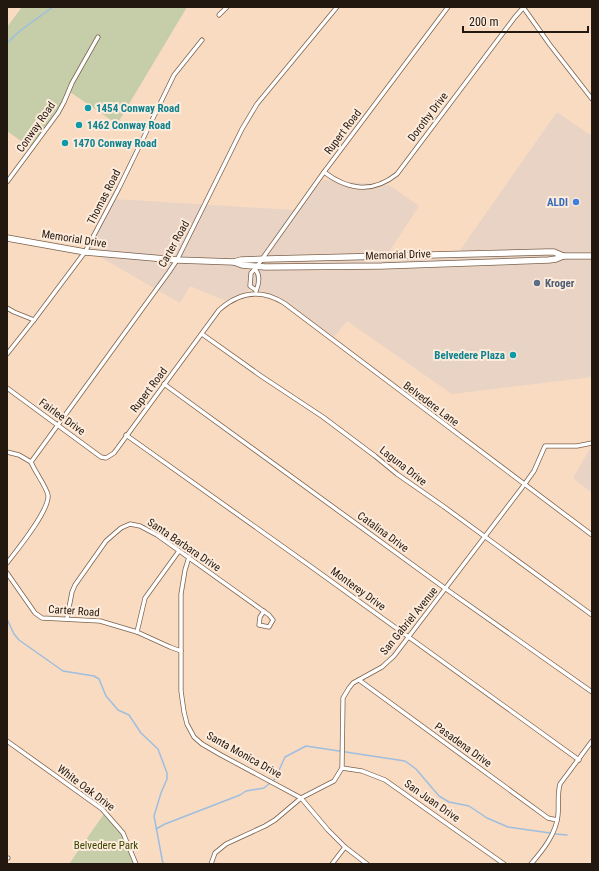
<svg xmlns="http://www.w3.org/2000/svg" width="599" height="871" viewBox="0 0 599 871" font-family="'Roboto Condensed',sans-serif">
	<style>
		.commercial { fill: #e8d3c5 }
		.green { fill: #c5cda9 }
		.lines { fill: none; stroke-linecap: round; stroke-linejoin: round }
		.stream { stroke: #9ebedf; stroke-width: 1.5 }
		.minor-casing { stroke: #7c624c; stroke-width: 5 }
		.primary-casing { stroke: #7c624c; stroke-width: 7 }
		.minor { stroke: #fff; stroke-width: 3.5 }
		.primary { stroke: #fff; stroke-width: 5.5 }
		.culture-dot { fill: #0f9aa8; stroke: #fdebdb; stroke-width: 1.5 }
		.shop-dot { fill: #3f7fe0; stroke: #fdebdb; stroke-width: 1.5 }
		.service-dot { fill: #5c6f8a; stroke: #fdebdb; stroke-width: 1.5 }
		.labels { text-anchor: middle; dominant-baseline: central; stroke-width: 4; stroke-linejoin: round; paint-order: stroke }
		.culture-label { font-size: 11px; font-weight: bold; fill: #0d838f; stroke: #fdebdb; text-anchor: start }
		.street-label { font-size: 11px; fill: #23180f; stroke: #fdebdb }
		.shop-label { font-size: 11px; font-weight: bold; fill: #366cbe; stroke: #fdebdb; text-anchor: end }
		.service-label { font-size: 11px; font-weight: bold; fill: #4e5e75; stroke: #fdebdb; text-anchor: start }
		.park-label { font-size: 11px; fill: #3d4600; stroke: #fdebdb }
	</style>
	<rect width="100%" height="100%" fill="#f9dbc2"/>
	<!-- commercial -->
	<g class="commercial">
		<polygon points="557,112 589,134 592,133 592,377 452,394 347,321 334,337 280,297 253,288 226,301 190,286 180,303 88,250 114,199 295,210 323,180 389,185 419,206 387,255 456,256"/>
		<polygon points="591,447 592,447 592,493 573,478"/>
	</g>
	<!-- green -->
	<g class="green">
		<polygon points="22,7 187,7 117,124 70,92 34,150 7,131 7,27"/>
		<polygon points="104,814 126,837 137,864 69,864"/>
	</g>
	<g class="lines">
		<!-- stream -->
		<g class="stream">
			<polyline points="7,43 21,30 53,7"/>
			<polyline points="7,619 14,634 19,640 63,671 94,676 99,679 106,696 118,710 129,715 141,733 158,749 167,773 167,779 161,793 154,816 163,864"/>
			<polyline points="156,829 165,824 240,795 246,791 264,788 275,779 285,757 306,746 405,761 416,769 439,796 449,802 469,806 487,818 508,827 550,833"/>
			<polyline points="555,834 567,835"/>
		</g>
		<!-- minor casing -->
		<g class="minor-casing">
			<g id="minor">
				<polyline points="523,7 550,45 592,99"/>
				<polyline points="219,15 227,7"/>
				<path d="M 324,172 C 348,190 372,194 397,174 L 515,17 L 523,8"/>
				<polyline points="7,182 58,113 64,102 72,83 98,37"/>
				<path d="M 255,269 C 261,276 259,284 256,291"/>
				<polyline points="256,290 250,286 251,273 255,269 324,172 448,7"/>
				<polyline points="7,308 14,312 34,320"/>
				<polyline points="202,334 261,376 323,417 375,456 397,474 443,506 592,615"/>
				<polyline points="7,354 34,320 85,252 119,188 174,75 202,40"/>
				<polyline points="164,384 446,589 592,692"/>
				<path d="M 7,388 L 101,457 L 106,458 L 114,453 L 219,310 C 239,292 260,288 284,303 L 592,535"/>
				<polyline points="126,435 306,563 579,760"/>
				<polyline points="7,452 19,455 31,462"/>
				<polyline points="31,462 169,272 177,260 242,129 257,104 337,7"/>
				<polyline points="189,557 185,570 181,594 181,691 184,712 187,724 194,737 202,744 221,755 301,798 328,830 345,847 367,864"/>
				<path d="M 7,563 C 17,550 50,510 48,495 C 46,486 35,472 31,462"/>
				<polyline points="7,573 35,613 42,618 100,621 137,632 170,647 181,651"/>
				<polyline points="67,618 72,592 75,585 106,541 121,528 130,524 140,526 157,535 269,615 273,620 269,627 259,625 260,617 264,611"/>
				<polyline points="137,632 145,598 179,551"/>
				<polyline points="359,680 548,818 557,820"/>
				<polyline points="7,741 102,809 123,833 136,864"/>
				<polyline points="342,768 362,771 385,780 504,864"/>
				<polyline points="7,858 8,858"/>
				<polyline points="211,864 215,853 226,844 265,826 275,820 301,798 334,781 342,768 343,698 349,688 353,683 382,667 394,656 524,485 534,471 545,446 577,446 592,443"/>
				<polyline points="332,864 345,847"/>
				<path d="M 531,864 C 543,850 556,834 558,815 C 559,805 557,795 560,784 L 592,741"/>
			</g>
		</g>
		<!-- primary casing -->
		<g class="primary-casing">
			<g id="primary">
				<polyline points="7,238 85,252 177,260 234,262 242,265 265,267 382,266 549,260 556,259 563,256"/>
				<polyline points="234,262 241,260 267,259 546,252 554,252 563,256 592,256"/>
			</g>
		</g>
		<!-- minor -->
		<use href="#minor" class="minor"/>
		<!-- primary -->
		<use href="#primary" class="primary"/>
	</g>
	<!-- markers -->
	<g class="culture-dot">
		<circle cx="88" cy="108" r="4"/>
		<circle cx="79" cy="125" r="4"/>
		<circle cx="65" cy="143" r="4"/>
		<circle cx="513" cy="355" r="4"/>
	</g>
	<circle class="shop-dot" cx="576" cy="202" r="4"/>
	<circle class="service-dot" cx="537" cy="283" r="4"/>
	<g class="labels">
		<!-- culture labels -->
		<g class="culture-label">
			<text x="96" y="108">1454 Conway Road</text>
			<text x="87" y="125">1462 Conway Road</text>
			<text x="73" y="143">1470 Conway Road</text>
			<text x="505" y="355" text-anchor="end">Belvedere Plaza</text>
		</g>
		<!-- street labels -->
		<g class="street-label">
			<text transform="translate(428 117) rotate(-53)">Dorothy Drive</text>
			<text transform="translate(36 127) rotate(-55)">Conway Road</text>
			<text transform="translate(343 132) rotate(-53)">Rupert Road</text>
			<text transform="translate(104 197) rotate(-63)">Thomas Road</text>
			<text transform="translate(74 239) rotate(9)">Memorial Drive</text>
			<text transform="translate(174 244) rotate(-61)">Carter Road</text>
			<text transform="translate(398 255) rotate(-2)">Memorial Drive</text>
			<text transform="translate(149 390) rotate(-53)">Rupert Road</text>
			<text transform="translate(431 404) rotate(37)">Belvedere Lane</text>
			<text transform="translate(62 417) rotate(36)">Fairlee Drive</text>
			<text transform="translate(403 466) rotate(38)">Laguna Drive</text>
			<text transform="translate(383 532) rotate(36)">Catalina Drive</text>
			<text transform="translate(184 545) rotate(34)">Santa Barbara Drive</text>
			<text transform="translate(358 589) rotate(36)">Monterey Drive</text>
			<text transform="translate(74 611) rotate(4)">Carter Road</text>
			<text transform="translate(409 621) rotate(-51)">San Gabriel Avenue</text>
			<text transform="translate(463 745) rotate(36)">Pasadena Drive</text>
			<text transform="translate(244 755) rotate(29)">Santa Monica Drive</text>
			<text transform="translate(86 788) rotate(37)">White Oak Drive</text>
			<text transform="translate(432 801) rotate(35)">San Juan Drive</text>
		</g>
		<!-- shop labels -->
		<g class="shop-label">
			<text x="568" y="202">ALDI</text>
		</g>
		<!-- service labels -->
		<g class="service-label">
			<text x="545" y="283">Kroger</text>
		</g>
		<!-- park labels -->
		<g class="park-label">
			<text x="106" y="845">Belvedere Park</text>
		</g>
	</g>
	<!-- border -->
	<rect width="599" height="871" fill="none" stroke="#23180f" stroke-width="16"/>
	<!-- scale -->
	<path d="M463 26v6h125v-6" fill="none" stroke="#23180f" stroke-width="2"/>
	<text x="469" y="26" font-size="12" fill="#23180f" stroke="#fdebdb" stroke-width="3" paint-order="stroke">200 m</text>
</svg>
